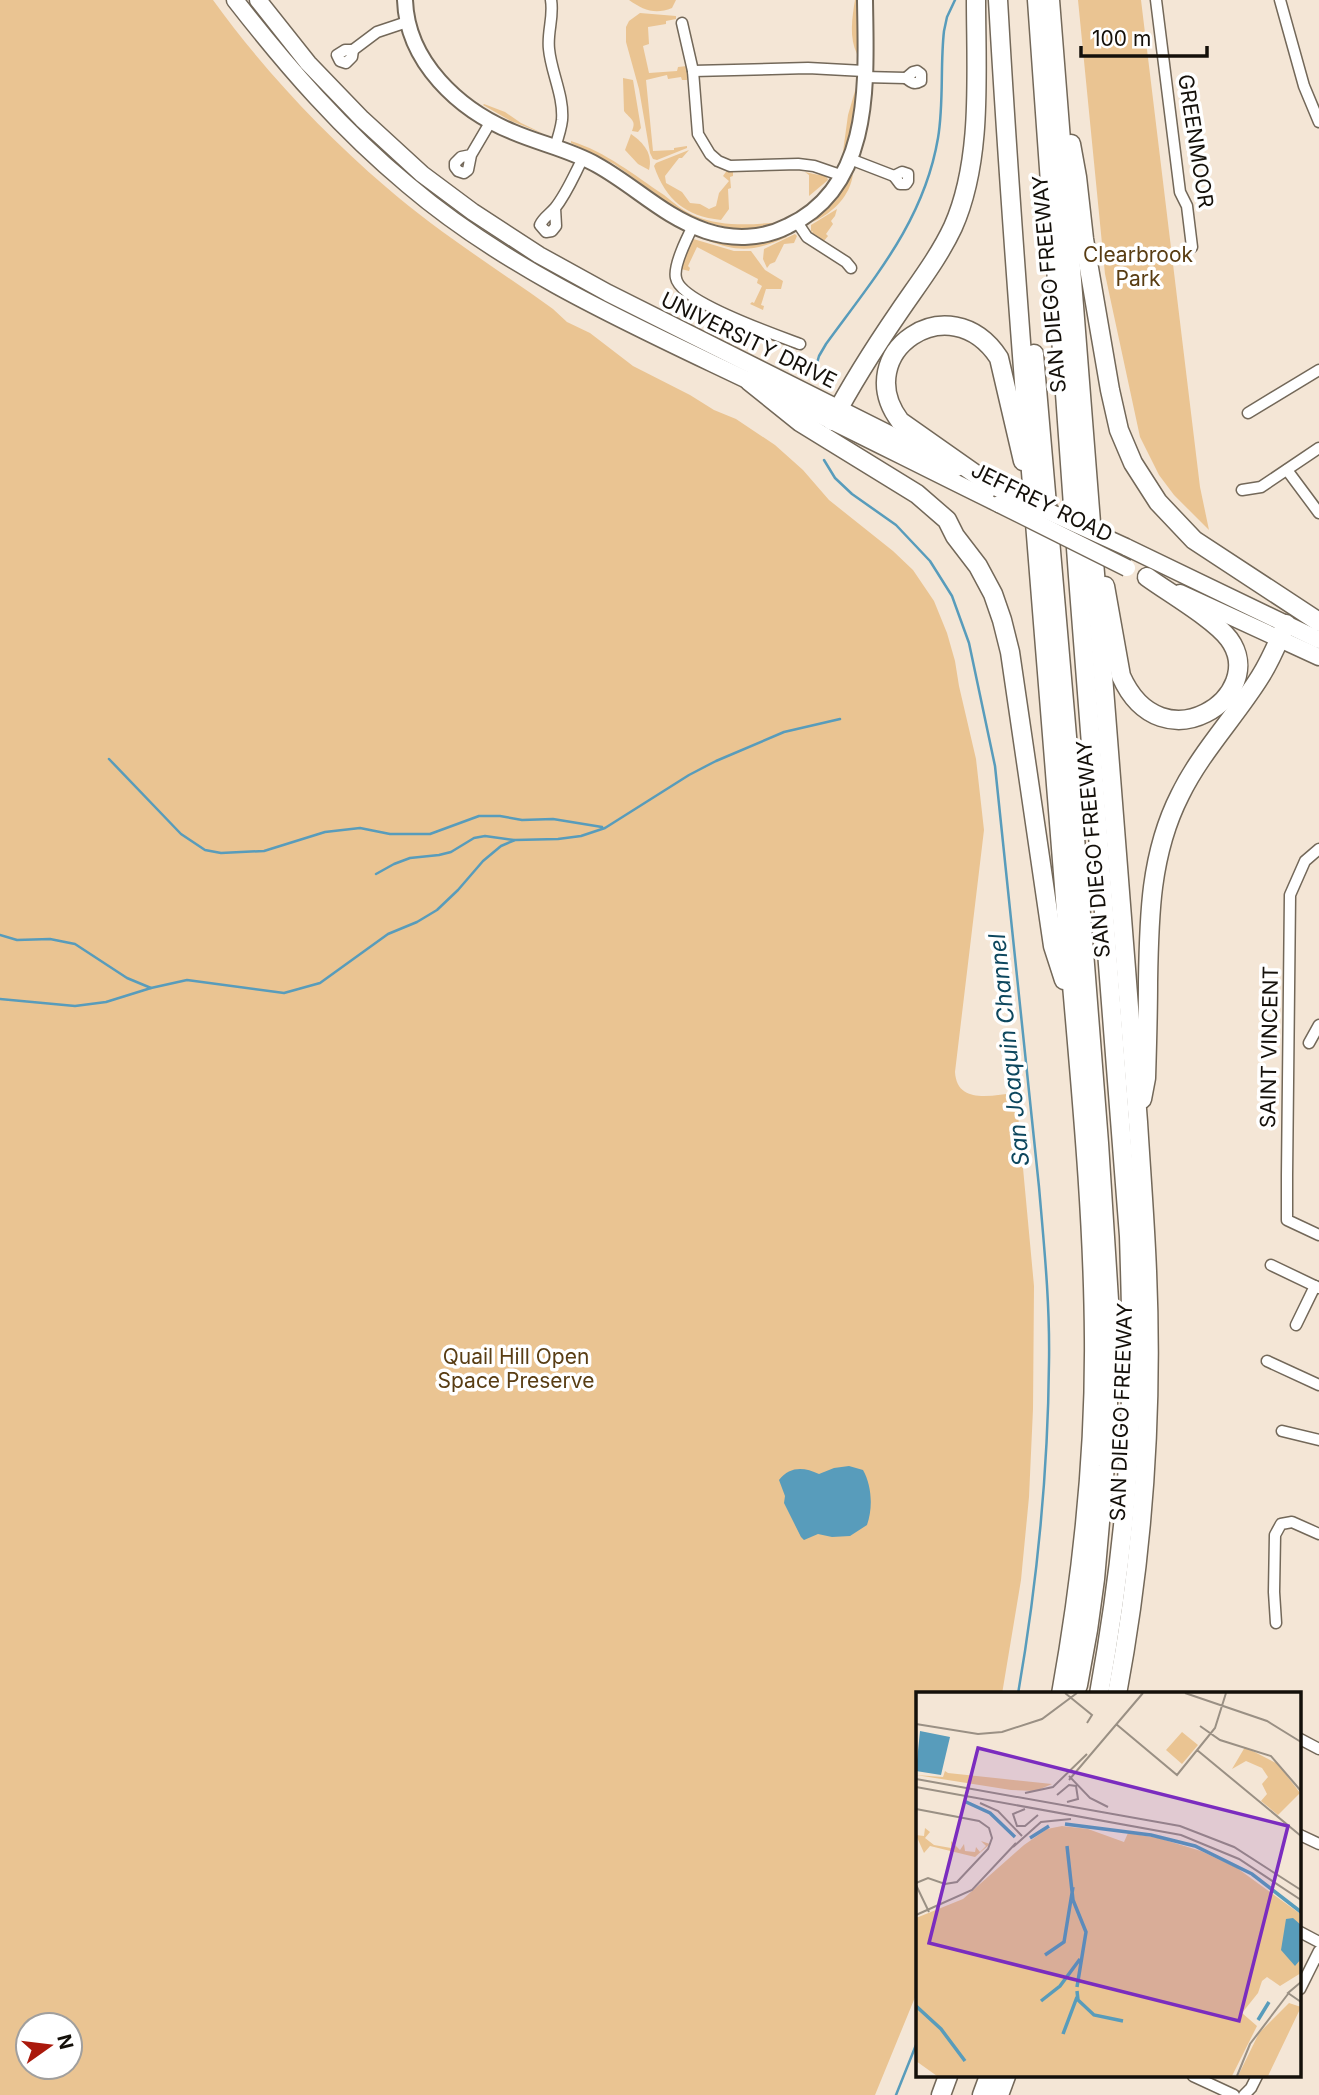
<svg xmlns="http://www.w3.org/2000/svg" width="1319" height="2095" viewBox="0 0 1319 2095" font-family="Inter,sans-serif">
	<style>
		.green { fill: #eac492; fill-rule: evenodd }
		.water { fill: #589cbb }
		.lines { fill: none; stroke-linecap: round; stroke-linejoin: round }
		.stream { stroke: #589cbb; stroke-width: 2.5 }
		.street-casing { stroke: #736859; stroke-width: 13 }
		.secondary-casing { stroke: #736859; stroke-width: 18 }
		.primary-casing { stroke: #736859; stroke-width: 19 }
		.highway-casing { stroke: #736859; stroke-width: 21 }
		.street { stroke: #fff; stroke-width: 10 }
		.secondary { stroke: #fff; stroke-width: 14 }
		.primary { stroke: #fff; stroke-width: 16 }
		.highway { stroke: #fff; stroke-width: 18 }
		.primary-bridge-casing { stroke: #736859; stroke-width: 19; stroke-linecap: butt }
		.primary-bridge { stroke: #fff; stroke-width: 16 }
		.labels { text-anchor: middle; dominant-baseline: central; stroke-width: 7; stroke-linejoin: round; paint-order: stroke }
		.street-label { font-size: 21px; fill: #14100a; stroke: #fff }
		.park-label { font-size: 21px; fill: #593d13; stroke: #fff }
		.water-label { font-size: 23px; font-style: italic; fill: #0d475e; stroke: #fff }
		.inset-river { fill: none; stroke: #589cbb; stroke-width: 3.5 }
		.inset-road { fill: none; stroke: #9a9084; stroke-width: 2 }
		.view { fill: #7b2cbf; fill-opacity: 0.15; stroke: #7b2cbf; stroke-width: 3.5 }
		.inset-edge { fill: none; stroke: #14100a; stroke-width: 3.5 }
	</style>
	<rect width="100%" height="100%" fill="#f4e6d6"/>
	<!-- green -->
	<g class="green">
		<path d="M 0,0 L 213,0 C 262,68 322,132 386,187 C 438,232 497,269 553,309 L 567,322 L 590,333 L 633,366 L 690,395 L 714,410 L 736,419 L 775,445 L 803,470 L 829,500 L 893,551 L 913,570 L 934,601 L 947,633 L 955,661 L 959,686 L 976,759 L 984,830 L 955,1072 C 957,1105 992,1095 1016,1093 L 1034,1286 L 1033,1409 L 1029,1497 L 1021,1580 L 1002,1694 L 918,1694 L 918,1990 L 875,2095 L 0,2095 ZM 28,2025 L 70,2025 L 70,2067 L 28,2067 Z"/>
		<path d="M 629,0 L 676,0 L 672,8 C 655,15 643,10 629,0 Z"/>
		<path d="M 855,0 L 857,0 L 857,54 C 849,38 852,18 855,0 Z"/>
		<polygon points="1078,0 1141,0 1200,487 1209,530 1174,495 1159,475 1140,437 1105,274"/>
		<polygon points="640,13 676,16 676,19 666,21 666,24 648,27 649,44 643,46 649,73 677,71 678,67 687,66 687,80 682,80 681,77 668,79 667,75 646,80 653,151 674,150 674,148 687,146 687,148 657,160 653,159 650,153 639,89 626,42 626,27 629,21"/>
		<path d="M 623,78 L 633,80 L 641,128 L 638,132 L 632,131 C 637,120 630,119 624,111 Z"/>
		<polygon points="857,84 852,126 842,159 848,115"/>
		<polygon points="484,104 505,112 521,123 544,134 511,121 483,105"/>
		<path d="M 631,134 C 644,143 653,154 649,170 L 638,164 L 625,150 Z"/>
		<path d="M 571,141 C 606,152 634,175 664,195 C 674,203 683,211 695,216 C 722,227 752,225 779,222 L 758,227 L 744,229 L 730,228 L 709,223 L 686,214 L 667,202 L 614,164 L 571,143 Z"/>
		<path d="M 689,150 L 682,158 L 679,158 L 665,176 L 666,183 L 682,192 L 690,203 L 700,204 L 709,209 L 716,206 L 719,193 L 729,181 L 723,176 L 728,169 L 733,171 L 733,176 L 730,177 L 731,188 L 728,189 L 729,209 L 721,220 C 685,216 666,200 654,166 L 656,163 Z"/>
		<polygon points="805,172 819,175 822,172 826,175 828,180 809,196 809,175"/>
		<path d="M 853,174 C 850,196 834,212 813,222 L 837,199 Z"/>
		<polygon points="837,209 835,216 831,221 833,224 826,234 828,236 824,241 812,233 813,231 811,232 811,225"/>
		<polygon points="795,234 797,236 794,243 784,244 775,262 770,264 767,268 763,259 764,249"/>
		<path d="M 786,236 L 787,237 C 756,251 739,253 706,240 L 746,245 L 779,239 Z"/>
		<polygon points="690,238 734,251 751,251 765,270 783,281 781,289 766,289 761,305 764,306 763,310 750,304 752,302 754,303 762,286 757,283 758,279 697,247 688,266 690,268 689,271 681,269"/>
	</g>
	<!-- water -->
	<path class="water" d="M 849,1466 L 863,1470 C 872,1486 873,1508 867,1525 L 850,1536 L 832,1537 L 818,1534 L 804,1540 L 801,1537 L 784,1503 L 785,1496 L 779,1480 C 790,1466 804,1467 819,1474 L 834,1468 Z"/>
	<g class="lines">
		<!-- stream -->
		<g class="stream">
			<path d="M 813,377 L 819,356 L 826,344 C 874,278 924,221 938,138 C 944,103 940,66 944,31 L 947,17 L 955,0"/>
			<path d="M 824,460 L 835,478 L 852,494 L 896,525 L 930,561 L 952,596 L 969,643 L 995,766 L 1039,1187 C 1044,1245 1050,1303 1049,1362 C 1048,1474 1037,1584 1018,1694"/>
			<polyline points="109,759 181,834 205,850 221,853 264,851 325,832 360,828 390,834 430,834 479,816 500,816 522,820 553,819 602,827"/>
			<polyline points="376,874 394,864 410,858 439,855 451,852 474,838 485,836 514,840"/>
			<polyline points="0,935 17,940 50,939 75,944 127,978 151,988"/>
			<polyline points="0,999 75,1006 106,1002 151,988 187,980 284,993 320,983 388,934 417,922 437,910 458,890 483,861 501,846 515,840 558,839 581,836 605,828 689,775 716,761 784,732 840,719"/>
			<polyline points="896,2095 918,2040"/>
		</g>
		<!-- street casing -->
		<g class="street-casing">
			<g id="street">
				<path d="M 551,0 C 554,17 547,32 549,49 C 551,72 564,96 562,120 C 561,129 558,138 555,147"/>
				<polyline points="1156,0 1180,192 1187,206 1192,247"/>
				<polyline points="1280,0 1304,86 1319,122"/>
				<polyline points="682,23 693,71 698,134 710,154 718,161 730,166 798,164 814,166 843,176"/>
				<polygon points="345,50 353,50 352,57 346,63 340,61 337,55"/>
				<polyline points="353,50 377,32 407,22"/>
				<polyline points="693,71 808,68 864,71"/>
				<path d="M 917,71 L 921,74 L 921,81 C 914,85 911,82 906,78 L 913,72 Z"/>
				<polyline points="864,77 906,78"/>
				<polyline points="471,155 461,157 455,163 455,167 458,171 464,173 468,170 471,155 491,121"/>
				<polyline points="850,159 894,176"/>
				<polygon points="902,172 908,174 908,181 906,184 900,184 894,176"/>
				<path d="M 555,208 L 556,226 L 552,231 L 546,232 L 540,225 C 543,218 550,214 555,208 C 567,193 574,175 583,158"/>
				<polyline points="797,222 807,237 846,262 851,268"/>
				<path d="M 693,226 C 687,238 673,266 676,278 C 680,302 776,335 800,344"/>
				<polyline points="1248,413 1319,370"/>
				<polyline points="1287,470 1319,513"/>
				<polyline points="1242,490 1261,487 1319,448"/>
				<polyline points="1319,849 1305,861 1290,895 1287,1176 1287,1220 1319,1235"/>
				<polyline points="1309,1043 1319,1025"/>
				<polyline points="1271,1265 1319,1288"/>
				<polyline points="1296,1325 1315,1286"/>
				<polyline points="1267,1361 1319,1385"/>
				<polyline points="1282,1431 1319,1440"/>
				<polyline points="1276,1623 1274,1592 1275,1535 1281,1524 1292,1522 1319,1534"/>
				<polyline points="1300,1739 1319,1749"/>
				<polyline points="1300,1835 1319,1844"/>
				<polyline points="1300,1932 1319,1942"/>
				<polyline points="1300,1989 1319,1951"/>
				<polyline points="1193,2076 1234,2095"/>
				<polyline points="1244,2095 1251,2088 1257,2076"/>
			</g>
		</g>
		<!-- secondary casing -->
		<g class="secondary-casing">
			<path id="secondary" d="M 405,0 C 407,62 459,110 513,132 C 541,144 571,150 597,165 C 635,186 664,217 706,231 C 733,240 763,239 788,226 C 874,186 866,80 865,0"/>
		</g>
		<!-- primary casing -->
		<g class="primary-casing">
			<g id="primary">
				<path d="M 235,0 C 288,68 342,130 408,185 C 508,270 630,324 747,380 C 832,420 915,463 999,504"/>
				<polyline points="258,0 308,63 362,119 422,174 473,212 539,255 608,293 957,468"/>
				<polyline points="1126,547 1319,640"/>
				<polyline points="1180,593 1319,657"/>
			</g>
		</g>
		<!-- highway casing -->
		<g class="highway-casing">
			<g id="highway">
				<path d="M 998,0 C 1015,296 1041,591 1064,886 C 1075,1036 1093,1187 1094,1338 C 1095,1457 1082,1577 1061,1694"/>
				<path d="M 1037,0 L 1078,576 L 1129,1236 C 1131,1299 1133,1361 1130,1424 C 1127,1514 1115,1605 1099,1694"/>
				<path d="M 1050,0 L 1138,1122 C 1141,1171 1145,1221 1147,1271 C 1153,1412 1143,1556 1117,1694"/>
				<polyline points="1071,144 1077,177 1084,239 1110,390 1119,430 1133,463 1158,502 1194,540 1319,622"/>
				<polyline points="1034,354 1068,748 1099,1143 1109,1300 1108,1407 1105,1466 1095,1579 1088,1630 1078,1685 1074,1694"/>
				<polyline points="749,381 800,422 917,494 947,520 955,536 978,566 993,594 1002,620 1010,652 1053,946 1064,980"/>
				<path d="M 832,421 C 852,383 875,347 899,312 C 918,284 939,257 953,227 C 983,160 976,72 976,0"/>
				<path d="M 991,485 L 900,421 C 849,353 950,283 999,358 L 1023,461"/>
				<path d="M 1105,586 L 1121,676 C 1162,768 1270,695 1229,639 C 1214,619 1169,593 1147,577"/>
				<path d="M 1142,1099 L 1146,1078 C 1147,1046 1148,1014 1148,982 C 1149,917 1150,854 1180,795 C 1201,752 1235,717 1260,677 C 1271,660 1278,642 1286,624"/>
				<polyline points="941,2095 948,2076"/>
				<polyline points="982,2095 989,2076"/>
				<polyline points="999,2095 1006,2076"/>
			</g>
		</g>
		<!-- street -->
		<use href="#street" class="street"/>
		<!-- secondary -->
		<use href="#secondary" class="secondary"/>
		<!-- primary -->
		<use href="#primary" class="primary"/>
		<!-- highway -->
		<use href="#highway" class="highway"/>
		<!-- primary-bridge casing -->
		<g class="primary-bridge-casing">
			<g id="primary-bridge">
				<polyline points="997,488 1126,547"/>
				<polyline points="999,504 1127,568"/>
			</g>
		</g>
		<!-- primary-bridge -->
		<use href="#primary-bridge" class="primary-bridge"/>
	</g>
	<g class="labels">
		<!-- street labels -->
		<g class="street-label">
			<text transform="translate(1196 141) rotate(81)">GREENMOOR</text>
			<text transform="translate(1049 284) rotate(-95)">SAN DIEGO FREEWAY</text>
			<text transform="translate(749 340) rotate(26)">UNIVERSITY DRIVE</text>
			<text transform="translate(1042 502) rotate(26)">JEFFREY ROAD</text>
			<text transform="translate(1093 849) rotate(-95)">SAN DIEGO FREEWAY</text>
			<text transform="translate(1269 1047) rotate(-89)">SAINT VINCENT</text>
			<text transform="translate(1121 1412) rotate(-88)">SAN DIEGO FREEWAY</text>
		</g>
		<!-- park labels -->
		<g class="park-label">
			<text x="1138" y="254">Clearbrook<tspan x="1138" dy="24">Park</tspan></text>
			<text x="516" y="1356">Quail Hill Open<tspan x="516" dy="24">Space Preserve</tspan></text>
		</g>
		<!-- water labels -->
		<g class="water-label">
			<text transform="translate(1009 1050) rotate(-96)">San Joaquin Channel</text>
		</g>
	</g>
	<!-- overview -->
	<g transform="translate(916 1692)">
		<rect width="385" height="385" fill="#f4e6d6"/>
		<path d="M 266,40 L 282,53 L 266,72 L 250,58 ZM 329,55 L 362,72 L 384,101 L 362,123 L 345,109 L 351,102 L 346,92 L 352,85 L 346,76 L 330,69 L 316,77 ZM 29,79 L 32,81 L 136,92 L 120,99 L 95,98 L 0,83 L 27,85 ZM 146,134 L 172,137 L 208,150 L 212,141 L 242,146 L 285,159 L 321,176 L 383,221 L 385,281 L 364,294 L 351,285 L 346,289 L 342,301 L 326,321 L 341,334 L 316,384 L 21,384 L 0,369 L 0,226 L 47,207 L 108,153 L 131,137 ZM 9,136 L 14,140 L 9,146 L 18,153 L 35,156 L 35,149 L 44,158 L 48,152 L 49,159 L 59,160 L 60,155 L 64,160 L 70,154 L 65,149 L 74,152 L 59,165 L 14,154 L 8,161 L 0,143 L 8,144 ZM 373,311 L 385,315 L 352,384 L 322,384 L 343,341 Z" fill="#eac492"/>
		<path d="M 4,39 L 34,45 L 25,83 L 0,79 ZM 377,226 L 385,233 L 385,267 L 379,274 L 365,258 L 370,227 Z" fill="#589cbb"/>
		<path class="inset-river" d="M 48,109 L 74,121 L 99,145M 149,132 L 235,143 L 279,154 L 336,182 L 385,220M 114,146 L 133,134M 151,154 L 157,208 L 170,240 L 161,295M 129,263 L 148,250 L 157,195M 161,299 L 162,308 L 178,323 L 207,329M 125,309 L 144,294 L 164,267M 0,314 L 25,337 L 49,369M 342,328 L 353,310M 147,342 L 161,305"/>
		<path class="inset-road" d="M 149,1 L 176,23 L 171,31M 269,1 L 351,29 L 385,50M 0,9 L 0,38M 0,32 L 62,42 L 86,40 L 126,27 L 161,1M 200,32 L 261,83 L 299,36 L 310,1M 284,34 L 304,48 L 355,64 L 385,99M 281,58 L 385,144M 153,84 L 174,106 L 192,115M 0,87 L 264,134 L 318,155 L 385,198M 153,88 L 227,1M 0,95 L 265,143 L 323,167 L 385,208M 109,101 L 137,95 L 171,62M 141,103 L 153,93 L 160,94 L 162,107 L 151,110M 64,111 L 82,119 L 106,144M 0,117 L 63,129 L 73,136 L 76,146 L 72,157 L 41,190 L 29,192 L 12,186 L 0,191M 109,117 L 97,122 L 101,134 L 109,134 L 122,123M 97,155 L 125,130 L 155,127M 0,193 L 13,220M 0,223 L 56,198 L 100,151M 385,290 L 372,301 L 385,310M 321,384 L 334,352 L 372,302"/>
		<path class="view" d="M 62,56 L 372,134 L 323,329 L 13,251 Z"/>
		<rect width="385" height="385" class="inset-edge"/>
	</g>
	<!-- north arrow -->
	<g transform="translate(49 2046) rotate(76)"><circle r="33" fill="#ffffff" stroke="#a19f9d" stroke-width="2"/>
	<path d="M0-5L12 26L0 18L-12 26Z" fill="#aa190c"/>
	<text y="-10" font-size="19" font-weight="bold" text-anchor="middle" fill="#14100a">N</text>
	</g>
	<!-- scale -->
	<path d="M1081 46v10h126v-10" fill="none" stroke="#14100a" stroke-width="3.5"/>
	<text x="1092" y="46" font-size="21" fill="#14100a" stroke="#ffffff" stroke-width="5" paint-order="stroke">100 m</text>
</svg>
